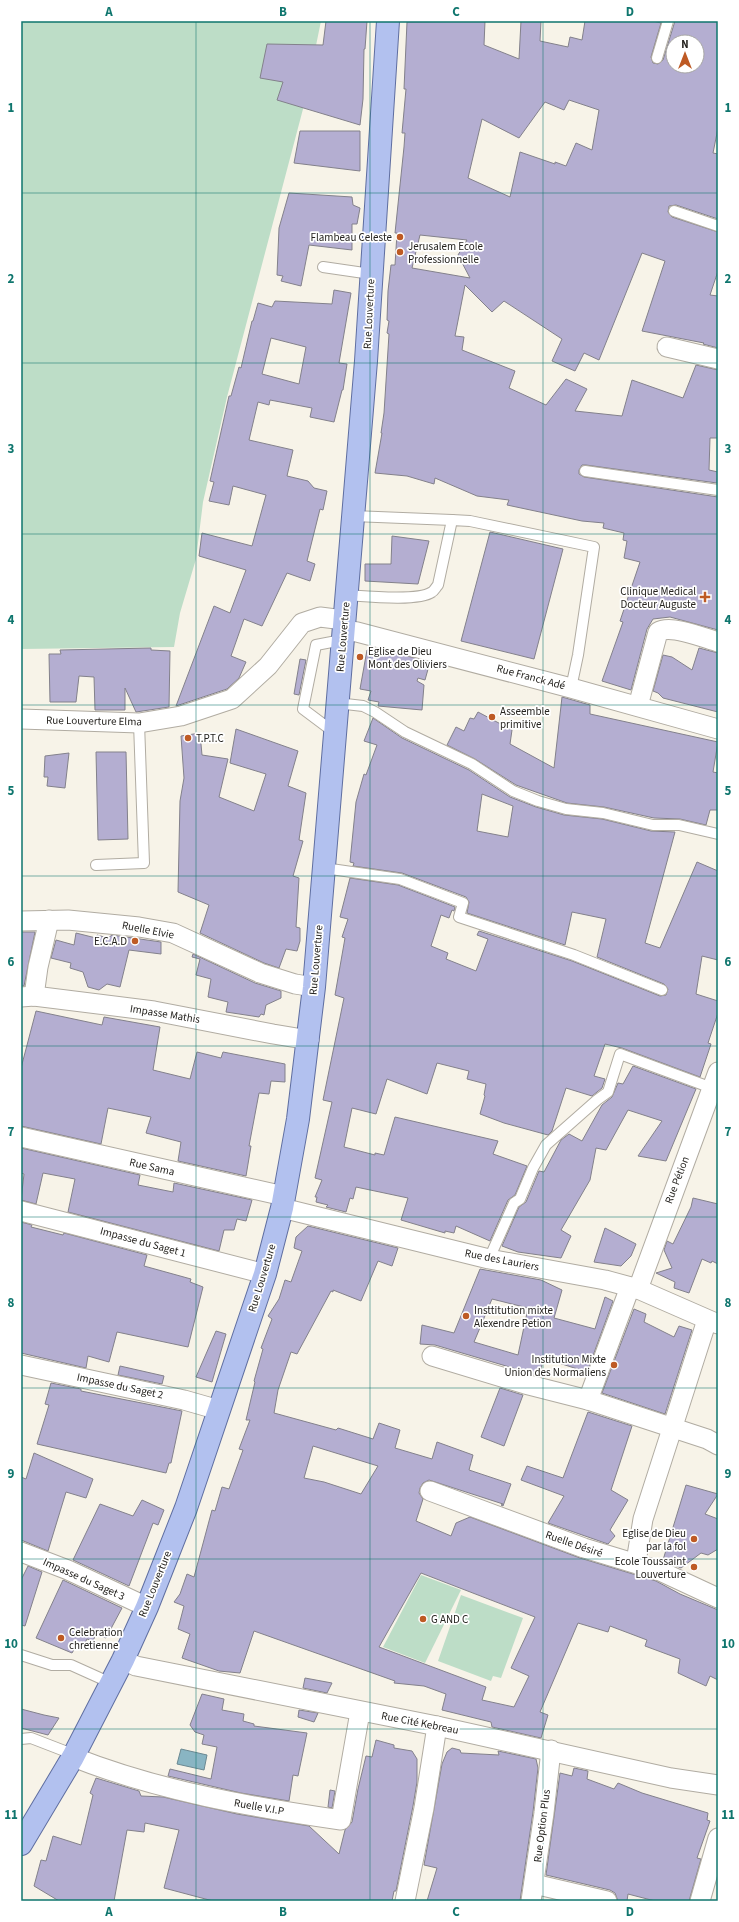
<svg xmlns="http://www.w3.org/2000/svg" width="739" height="1922" viewBox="0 0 739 1922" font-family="'Source Sans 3',sans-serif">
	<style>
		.green { fill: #bdddc7 }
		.water { fill: #89b5c3; stroke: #6b8992 }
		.building { fill: #b4aed1; stroke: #83818b; fill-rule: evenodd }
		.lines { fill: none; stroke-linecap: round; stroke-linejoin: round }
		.service-casing { stroke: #b1aca2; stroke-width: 12 }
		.minor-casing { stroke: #b1aca2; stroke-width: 21 }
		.primary-casing { stroke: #5f6ea0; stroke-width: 24 }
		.service { stroke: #fff; stroke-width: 10 }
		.minor { stroke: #fff; stroke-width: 19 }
		.primary { stroke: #b2c1ef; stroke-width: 22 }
		.grid { fill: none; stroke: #0f766e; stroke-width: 1; stroke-opacity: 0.55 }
		.poi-dot { fill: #be5a24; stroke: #fff; stroke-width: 1.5 }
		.labels { text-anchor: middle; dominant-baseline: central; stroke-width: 3.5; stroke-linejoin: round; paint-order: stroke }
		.poi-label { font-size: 11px; fill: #25231f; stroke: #fff; text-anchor: start }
		.street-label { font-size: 11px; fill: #25231f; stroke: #fff }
		.neatline { fill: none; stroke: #0f766e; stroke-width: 1.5 }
		.grid-label { font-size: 13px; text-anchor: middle; font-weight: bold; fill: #0f766e }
	</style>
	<rect width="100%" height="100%" fill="#f7f3e8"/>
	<!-- green -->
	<g class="green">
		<polygon points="21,21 321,21 303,109 227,397 203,502 196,559 180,613 174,647 21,649"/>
		<polygon points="421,1575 461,1590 425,1663 383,1647"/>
		<polygon points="461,1595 523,1618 501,1678 493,1676 491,1681 438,1661"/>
	</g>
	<!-- water -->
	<polygon class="water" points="181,1749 207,1755 204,1770 177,1764"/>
	<!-- building -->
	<g class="building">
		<polygon points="326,21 367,21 365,49 364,49 363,99 360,125 277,100 283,82 260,78 267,44 323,45"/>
		<path d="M 485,21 L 484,45 L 519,59 L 521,21 L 541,21 L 540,41 L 568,47 L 570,37 L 582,40 L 585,21 L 653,21 L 661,23 L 651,57 L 653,63 L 658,64 L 663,60 L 675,21 L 718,21 L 718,128 L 713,153 L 718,154 L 718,219 L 676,205 L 669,206 L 668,212 L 672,217 L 718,232 L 718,271 L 710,295 L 718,296 L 718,348 L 703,344 L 704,343 L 642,331 L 665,261 L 642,253 L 599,360 L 584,353 L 575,371 L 552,361 L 562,339 L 504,301 L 492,312 L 465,285 L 455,336 L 464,337 L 462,350 L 515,371 L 509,388 L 546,405 L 566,379 L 587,389 L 575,411 L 622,416 L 632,380 L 683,398 L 696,365 L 718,370 L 718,438 L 710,438 L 709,470 L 718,472 L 717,483 L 586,465 L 582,465 L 579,470 L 579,474 L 584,477 L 718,497 L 718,630 L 670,617 L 653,619 L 647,629 L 631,690 L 602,681 L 623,622 L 620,621 L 640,562 L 624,558 L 627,541 L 623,540 L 624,533 L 603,528 L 604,523 L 582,521 L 507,505 L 509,500 L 477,496 L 435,478 L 434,484 L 407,476 L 375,473 L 382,433 L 381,433 L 384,413 L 389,334 L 387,333 L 389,321 L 387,320 L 388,291 L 391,265 L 395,265 L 397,233 L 395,233 L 404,147 L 405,133 L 402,133 L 406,89 L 404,89 L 407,22 ZM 673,42 L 697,42 L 697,66 L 673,66 ZM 569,100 L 599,110 L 592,150 L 576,143 L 566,166 L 555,162 L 555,164 L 520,152 L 510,197 L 468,178 L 482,119 L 519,138 L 545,102 L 564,110 ZM 420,235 L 467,240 L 458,255 L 470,278 L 412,268 Z"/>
		<polygon points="300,131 360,131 360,171 294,163"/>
		<polygon points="289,193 352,197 353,205 360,208 357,224 352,224 352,250 309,245 301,286 281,281 283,276 277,275 279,228"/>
		<path d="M 334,290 L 351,293 L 339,363 L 347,364 L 343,390 L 342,390 L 334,422 L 310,417 L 312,408 L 270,400 L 269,405 L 258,402 L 249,440 L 293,450 L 287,476 L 308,481 L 314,488 L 327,491 L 323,510 L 320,509 L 307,561 L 315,564 L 310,581 L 287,573 L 262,626 L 244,619 L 231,656 L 246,662 L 239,678 L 227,689 L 176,706 L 214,606 L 230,613 L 246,570 L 199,556 L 202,533 L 252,546 L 266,495 L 233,486 L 229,505 L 209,501 L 214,482 L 210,481 L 229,396 L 231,396 L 239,367 L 241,368 L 252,321 L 253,321 L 258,303 L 272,307 L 275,301 L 332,304 ZM 271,338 L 306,347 L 299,384 L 262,374 Z"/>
		<polygon points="490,532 563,549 534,659 461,641"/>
		<polygon points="392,536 429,541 418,584 365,581 365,564 391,564"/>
		<polygon points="151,648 151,650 170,651 169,707 136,712 125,688 125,710 95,710 94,677 79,676 76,702 50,702 49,654 61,654 60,650"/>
		<polygon points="699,648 718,653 718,712 663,698 658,693 653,691 663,655 672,657 692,670"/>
		<polygon points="367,650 388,651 430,662 425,680 418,678 417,681 424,685 422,710 378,706 379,702 368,700 371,691 360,689"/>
		<polygon points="300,659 306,660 299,695 294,694"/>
		<polygon points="562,697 590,705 590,714 718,742 713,772 718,773 718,810 710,810 706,825 680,819 654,818 604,807 567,803 516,785 475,759 447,745 456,727 464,731 470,718 474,719 478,712 512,730 510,744 554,768"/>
		<path d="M 373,718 L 402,738 L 469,770 L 510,797 L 536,807 L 564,815 L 602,819 L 651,831 L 675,832 L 645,943 L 660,948 L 697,862 L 718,871 L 718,960 L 702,956 L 696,994 L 718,1001 L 718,1013 L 708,1043 L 711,1044 L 700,1077 L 622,1048 L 605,1044 L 594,1076 L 605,1079 L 602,1088 L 592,1096 L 566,1088 L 552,1131 L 548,1135 L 504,1123 L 480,1114 L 485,1096 L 484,1095 L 486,1084 L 467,1079 L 469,1071 L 437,1063 L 427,1094 L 387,1079 L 376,1114 L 352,1108 L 344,1147 L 375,1155 L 375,1153 L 384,1155 L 395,1117 L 498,1141 L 493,1154 L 527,1166 L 515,1195 L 508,1200 L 490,1241 L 456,1226 L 454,1233 L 445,1231 L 445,1233 L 401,1220 L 408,1198 L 356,1187 L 353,1199 L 350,1198 L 346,1212 L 326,1207 L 328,1205 L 316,1202 L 317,1197 L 315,1197 L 322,1180 L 315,1178 L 332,1102 L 323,1100 L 344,998 L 335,995 L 345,938 L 342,937 L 348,919 L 340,917 L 350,878 L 398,885 L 455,907 L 454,911 L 452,910 L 449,918 L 441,915 L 431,946 L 448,953 L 446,959 L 476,971 L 488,939 L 477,935 L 479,931 L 572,961 L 660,996 L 666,995 L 668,989 L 664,984 L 597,957 L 606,919 L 572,912 L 565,945 L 467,913 L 469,902 L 466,897 L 402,873 L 353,866 L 354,863 L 350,862 L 356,802 L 364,774 L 366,775 L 377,745 L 364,741 ZM 482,794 L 513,806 L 508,837 L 477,831 Z"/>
		<polygon points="236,729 298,751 288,786 306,793 299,840 303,841 293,876 299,878 296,927 300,928 300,941 297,951 286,949 279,968 264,963 200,933 209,905 178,892 180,801 184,778 181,736 200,733 202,755 228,759 219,797 254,811 266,774 230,763"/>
		<polygon points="96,752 126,752 128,839 98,840"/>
		<polygon points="69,753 65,788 47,786 48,777 44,777 45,756"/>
		<polygon points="21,932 35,932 24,986 21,986"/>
		<polygon points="76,933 96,938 97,935 108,938 112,935 161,942 161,954 129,950 120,987 107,984 99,990 88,987 83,972 70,968 71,963 51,958 56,940 74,945"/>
		<polygon points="193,954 255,983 281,991 281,998 266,1005 264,1015 261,1014 259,1017 226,1012 228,1002 208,997 211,979 196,975 200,959 192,957"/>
		<polygon points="36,1011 102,1025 104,1017 160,1027 153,1070 190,1079 197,1052 221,1058 223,1052 285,1064 285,1082 271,1081 269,1094 259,1093 249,1146 251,1146 246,1176 178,1161 181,1142 146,1133 151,1117 108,1108 101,1144 21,1126 21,1068"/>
		<polygon points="633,1066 696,1089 666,1161 638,1156 662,1121 628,1110 606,1150 596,1148 590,1180 561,1230 571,1236 561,1258 518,1252 502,1246 519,1207 526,1202 539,1171 544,1172 561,1140 569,1134 582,1141 602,1105 612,1097 618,1083 623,1084"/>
		<polygon points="21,1148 140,1175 138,1185 173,1192 174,1183 252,1200 246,1221 237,1219 234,1230 224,1230 219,1251 68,1212 75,1179 43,1173 36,1204 21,1200 24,1174 21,1173"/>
		<polygon points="693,1198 718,1204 718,1264 712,1261 711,1263 702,1259 689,1293 674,1288 675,1282 656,1273 672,1268 664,1250 667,1241 673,1244 691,1207"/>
		<polygon points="21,1222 32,1225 31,1227 63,1235 64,1233 147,1255 144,1266 191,1279 190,1282 203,1287 188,1347 117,1332 109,1362 88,1356 86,1368 21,1353"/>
		<path d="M 308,1226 L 398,1248 L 392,1266 L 378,1261 L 361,1301 L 333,1290 L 333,1292 L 331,1291 L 297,1354 L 291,1352 L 278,1390 L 274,1413 L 336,1430 L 338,1428 L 373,1439 L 379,1423 L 400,1430 L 395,1448 L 432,1459 L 437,1442 L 473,1455 L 469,1470 L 511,1484 L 503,1506 L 501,1505 L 503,1504 L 429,1480 L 423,1483 L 420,1488 L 419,1493 L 423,1499 L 416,1521 L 451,1536 L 456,1523 L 470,1517 L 580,1558 L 656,1581 L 680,1594 L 718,1610 L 718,1680 L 710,1676 L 706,1686 L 678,1673 L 680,1659 L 645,1646 L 647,1640 L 610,1626 L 608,1632 L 578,1623 L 540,1712 L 548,1715 L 541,1738 L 492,1727 L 491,1722 L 442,1710 L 446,1694 L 424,1686 L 394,1683 L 395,1681 L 254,1631 L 240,1673 L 219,1671 L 182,1658 L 190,1634 L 178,1629 L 184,1606 L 174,1602 L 180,1594 L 187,1574 L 194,1577 L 212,1510 L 215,1511 L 222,1487 L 229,1489 L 243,1450 L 239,1449 L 250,1420 L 246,1420 L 255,1382 L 254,1381 L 263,1349 L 261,1348 L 272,1319 L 268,1316 L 279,1299 L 285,1280 L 291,1282 L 302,1251 L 294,1248 L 296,1237 ZM 313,1446 L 378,1466 L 361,1494 L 324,1482 L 304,1478 ZM 421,1573 L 535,1617 L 511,1668 L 529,1676 L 514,1707 L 482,1700 L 486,1687 L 379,1647 Z"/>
		<polygon points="605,1228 636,1244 631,1256 621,1266 594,1262"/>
		<path d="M 480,1269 L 541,1280 L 562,1290 L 554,1318 L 595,1329 L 605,1297 L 613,1301 L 587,1372 L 543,1358 L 540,1376 L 435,1345 L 420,1344 L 422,1325 L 454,1333 ZM 492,1299 L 528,1308 L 518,1355 L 474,1342 Z"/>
		<polygon points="634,1309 646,1314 644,1322 674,1337 679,1326 692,1330 665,1414 602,1393"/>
		<polygon points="216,1331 226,1334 212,1382 196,1377"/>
		<polygon points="120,1366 164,1376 162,1384 118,1375"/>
		<polygon points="51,1383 81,1389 81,1391 182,1411 171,1463 169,1463 166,1473 37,1444 49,1405 45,1404"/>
		<polygon points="500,1388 523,1395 504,1446 481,1437"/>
		<polygon points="588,1412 632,1426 611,1490 628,1500 610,1530 615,1536 608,1544 548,1523 564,1496 521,1480 527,1466 563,1478"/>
		<polygon points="34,1453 93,1479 86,1498 66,1492 48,1551 21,1540 21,1477 26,1479"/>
		<polygon points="686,1485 718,1494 705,1514 718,1519 718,1549 708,1555 701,1553 681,1568 663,1560"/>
		<polygon points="142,1500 164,1510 158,1525 153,1523 129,1586 73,1560 100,1504 133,1516"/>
		<polygon points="28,1566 42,1572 25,1626 21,1625 21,1580"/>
		<polygon points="63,1580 122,1608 106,1638 96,1634 93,1641 87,1639 81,1650 75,1648 72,1653 36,1638"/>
		<polygon points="305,1678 332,1683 327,1693 303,1688"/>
		<polygon points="202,1694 224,1699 222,1710 244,1714 243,1721 254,1724 254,1726 307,1733 298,1776 293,1775 289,1801 241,1793 168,1776 170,1769 211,1779 217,1747 202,1744 204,1735 195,1732 190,1725"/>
		<polygon points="21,1709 44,1715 59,1718 48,1735 21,1728"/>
		<polygon points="299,1710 318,1713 314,1722 298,1717"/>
		<polygon points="376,1740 394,1745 394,1748 412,1751 417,1759 417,1782 413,1806 396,1891 394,1891 392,1901 213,1901 164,1888 179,1830 145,1823 144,1832 127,1830 114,1901 59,1901 34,1886 41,1860 46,1861 53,1836 81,1845 93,1795 90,1793 96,1778 139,1791 141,1796 163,1797 237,1814 309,1826 339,1854 345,1830 352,1822 358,1789 366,1756 372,1757"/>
		<polygon points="452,1748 460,1750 461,1753 499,1755 498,1751 536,1759 538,1768 533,1812 520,1901 427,1901 437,1868 424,1865 442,1764 447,1752"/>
		<polygon points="574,1768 588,1771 587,1779 614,1789 618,1783 642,1793 708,1813 707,1820 710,1821 697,1858 701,1859 689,1901 655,1901 628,1894 627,1901 618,1901 615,1893 610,1890 546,1875 560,1773 572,1776"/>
		<polygon points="330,1790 335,1791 332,1808 328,1807"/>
	</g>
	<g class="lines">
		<!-- service casing -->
		<g class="service-casing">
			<g id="service">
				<polyline points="657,58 668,21"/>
				<polyline points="674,211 718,226"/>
				<polyline points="323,267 371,274"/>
				<polyline points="585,471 718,490"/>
				<polyline points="353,516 452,520"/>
				<path d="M 346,595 C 364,596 418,602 432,592 C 434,591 436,587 438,585 L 452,520 L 470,521 L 594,547 L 578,655 L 571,688"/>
				<polyline points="337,703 363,706 375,712 405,732 472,764 513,791 538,801 566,809 603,813 653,825 679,825 718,834"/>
				<polyline points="335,733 303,709 316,645 342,640"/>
				<polyline points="96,865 144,863 139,723"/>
				<polyline points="324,868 400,879 463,903 459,917 574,955 662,990"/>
				<polyline points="489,1259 514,1203 520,1199 533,1168 546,1145 597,1100 608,1092 620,1054 712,1088"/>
				<polyline points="21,1655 52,1665 71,1665 111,1683"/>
				<polyline points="21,1739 31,1738 75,1755"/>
			</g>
		</g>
		<!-- minor casing -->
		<g class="minor-casing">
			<g id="minor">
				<polyline points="667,347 718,359"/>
				<polyline points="344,630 357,632 571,688 718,729"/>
				<path d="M 638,706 L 658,632 C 671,624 704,638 718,642"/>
				<polyline points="21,719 139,723 181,716 232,699 268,666 302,623 320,617 344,620"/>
				<polyline points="21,921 68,920 139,927 173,933 260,973 295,984 314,987"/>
				<polyline points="34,996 38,967 49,920"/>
				<polyline points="21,997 34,996 154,1011 273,1034 309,1040"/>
				<polyline points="21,1137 284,1196"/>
				<polyline points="282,1208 489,1259 605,1280 638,1289 718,1324"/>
				<polyline points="21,1211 265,1274"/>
				<polyline points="638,1289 718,1072"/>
				<polyline points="432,1356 525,1384 588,1400 707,1439 718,1445"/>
				<polyline points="21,1365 184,1400 219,1410"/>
				<polyline points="588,1400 630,1287"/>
				<polyline points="430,1491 584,1548 660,1571 718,1598"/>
				<polyline points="21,1552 68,1570 147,1607"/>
				<polyline points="636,1562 643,1519 707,1320"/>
				<polyline points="123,1660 136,1666 437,1726 671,1778 718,1785"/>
				<path d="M 73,1757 C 159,1791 251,1807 341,1820 L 360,1712"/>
				<polyline points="534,1884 607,1901"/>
				<polyline points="405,1901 424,1808 437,1726"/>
				<polyline points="531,1901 544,1813 551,1750"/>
				<polyline points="700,1901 718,1838"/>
			</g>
		</g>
		<!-- primary casing -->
		<g class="primary-casing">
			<polyline id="primary" points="21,1844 73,1757 123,1660 147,1607 186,1508 265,1274 282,1208 298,1119 314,987 366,361 388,21"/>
		</g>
		<!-- service -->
		<use href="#service" class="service"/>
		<!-- minor -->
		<use href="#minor" class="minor"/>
		<!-- primary -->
		<use href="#primary" class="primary"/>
	</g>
	<!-- grid -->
	<path class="grid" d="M 196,21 L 196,1901M 370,21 L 370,1901M 543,21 L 543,1901M 21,193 L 718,193M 21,363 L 718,363M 21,534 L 718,534M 21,705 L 718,705M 21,876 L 718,876M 21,1046 L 718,1046M 21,1217 L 718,1217M 21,1388 L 718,1388M 21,1559 L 718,1559M 21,1729 L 718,1729"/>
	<!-- markers -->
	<g class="poi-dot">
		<circle cx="400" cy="237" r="4"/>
		<circle cx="400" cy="252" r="4"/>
		<path d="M703 591h4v4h4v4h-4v4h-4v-4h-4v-4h4z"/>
		<circle cx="360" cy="657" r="4"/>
		<circle cx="492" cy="717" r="4"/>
		<circle cx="188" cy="738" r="4"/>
		<circle cx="135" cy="941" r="4"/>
		<circle cx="466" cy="1316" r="4"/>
		<circle cx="614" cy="1365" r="4"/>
		<circle cx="694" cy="1539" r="4"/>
		<circle cx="694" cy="1567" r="4"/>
		<circle cx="423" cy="1619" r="4"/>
		<circle cx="61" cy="1638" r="4"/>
	</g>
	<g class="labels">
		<!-- poi labels -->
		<g class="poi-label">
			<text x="392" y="237" text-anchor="end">Flambeau Celeste</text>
			<text x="408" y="246">Jerusalem Ecole<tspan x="408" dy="13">Professionnelle</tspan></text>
			<text x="696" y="591" text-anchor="end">Clinique Medical<tspan x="696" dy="13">Docteur Auguste</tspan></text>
			<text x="368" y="651">Eglise de Dieu<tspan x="368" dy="13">Mont des Oliviers</tspan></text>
			<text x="500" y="711">Asseemble<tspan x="500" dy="13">primitive</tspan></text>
			<text x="196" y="738">T.P.T.C</text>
			<text x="127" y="941" text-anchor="end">E.C.A.D</text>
			<text x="474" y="1310">Insttitution mixte<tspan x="474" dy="13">Alexendre Petion</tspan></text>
			<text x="606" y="1359" text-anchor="end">Institution Mixte<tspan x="606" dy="13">Union des Normaliens</tspan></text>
			<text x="686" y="1533" text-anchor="end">Eglise de Dieu<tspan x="686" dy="13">par la fol</tspan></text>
			<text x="686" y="1561" text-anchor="end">Ecole Toussaint<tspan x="686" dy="13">Louverture</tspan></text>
			<text x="431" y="1619">G AND C</text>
			<text x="69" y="1632">Celebration<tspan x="69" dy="13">chretienne</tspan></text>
		</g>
		<!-- street labels -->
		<g class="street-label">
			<text transform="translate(369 314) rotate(-87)">Rue Louverture</text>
			<text transform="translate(343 637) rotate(-85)">Rue Louverture</text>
			<text transform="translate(531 677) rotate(15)">Rue Franck Adé</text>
			<text transform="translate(94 721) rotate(1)">Rue Louverture Elma</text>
			<text transform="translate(148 930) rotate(11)">Ruelle Elvie</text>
			<text transform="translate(316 960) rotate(-85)">Rue Louverture</text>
			<text transform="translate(165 1014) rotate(9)">Impasse Mathis</text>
			<text transform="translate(152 1167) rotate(13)">Rue Sama</text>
			<text transform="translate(677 1180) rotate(-69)">Rue Pétion</text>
			<text transform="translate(143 1242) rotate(15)">Impasse du Saget 1</text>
			<text transform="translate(502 1260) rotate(11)">Rue des Lauriers</text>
			<text transform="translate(262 1278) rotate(-73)">Rue Louverture</text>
			<text transform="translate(120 1386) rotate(12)">Impasse du Saget 2</text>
			<text transform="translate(574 1544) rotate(19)">Ruelle Désiré</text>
			<text transform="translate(84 1579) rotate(24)">Impasse du Saget 3</text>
			<text transform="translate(155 1584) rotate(-68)">Rue Louverture</text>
			<text transform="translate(420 1723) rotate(11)">Rue Cité Kebreau</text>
			<text transform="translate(259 1807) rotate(10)">Ruelle V.I.P</text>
			<text transform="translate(542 1826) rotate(-83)">Rue Option Plus</text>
		</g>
	</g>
	<!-- border -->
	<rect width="739" height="1922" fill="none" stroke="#ffffff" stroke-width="44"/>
	<!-- north arrow -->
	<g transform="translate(685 54)"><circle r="19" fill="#ffffff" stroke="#a8a7a5"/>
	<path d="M0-3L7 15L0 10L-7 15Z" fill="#be5a24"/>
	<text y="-6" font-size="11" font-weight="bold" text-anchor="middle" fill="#25231f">N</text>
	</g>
	<rect x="22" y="22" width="695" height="1878" class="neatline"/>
	<g class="grid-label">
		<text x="109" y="16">A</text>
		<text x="283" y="16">B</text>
		<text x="456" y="16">C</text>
		<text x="630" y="16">D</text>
		<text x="11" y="112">1</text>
		<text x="728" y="112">1</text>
		<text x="11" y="283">2</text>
		<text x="728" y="283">2</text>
		<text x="11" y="453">3</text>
		<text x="728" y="453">3</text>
		<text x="11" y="624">4</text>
		<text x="728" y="624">4</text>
		<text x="11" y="795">5</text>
		<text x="728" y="795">5</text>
		<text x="11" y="966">6</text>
		<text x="728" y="966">6</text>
		<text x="11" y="1136">7</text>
		<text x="728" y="1136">7</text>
		<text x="11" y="1307">8</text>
		<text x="728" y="1307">8</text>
		<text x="11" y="1478">9</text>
		<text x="728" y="1478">9</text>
		<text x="11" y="1648">10</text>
		<text x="728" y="1648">10</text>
		<text x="11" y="1819">11</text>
		<text x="728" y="1819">11</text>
		<text x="109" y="1916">A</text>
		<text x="283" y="1916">B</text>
		<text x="456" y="1916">C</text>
		<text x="630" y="1916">D</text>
	</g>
</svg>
